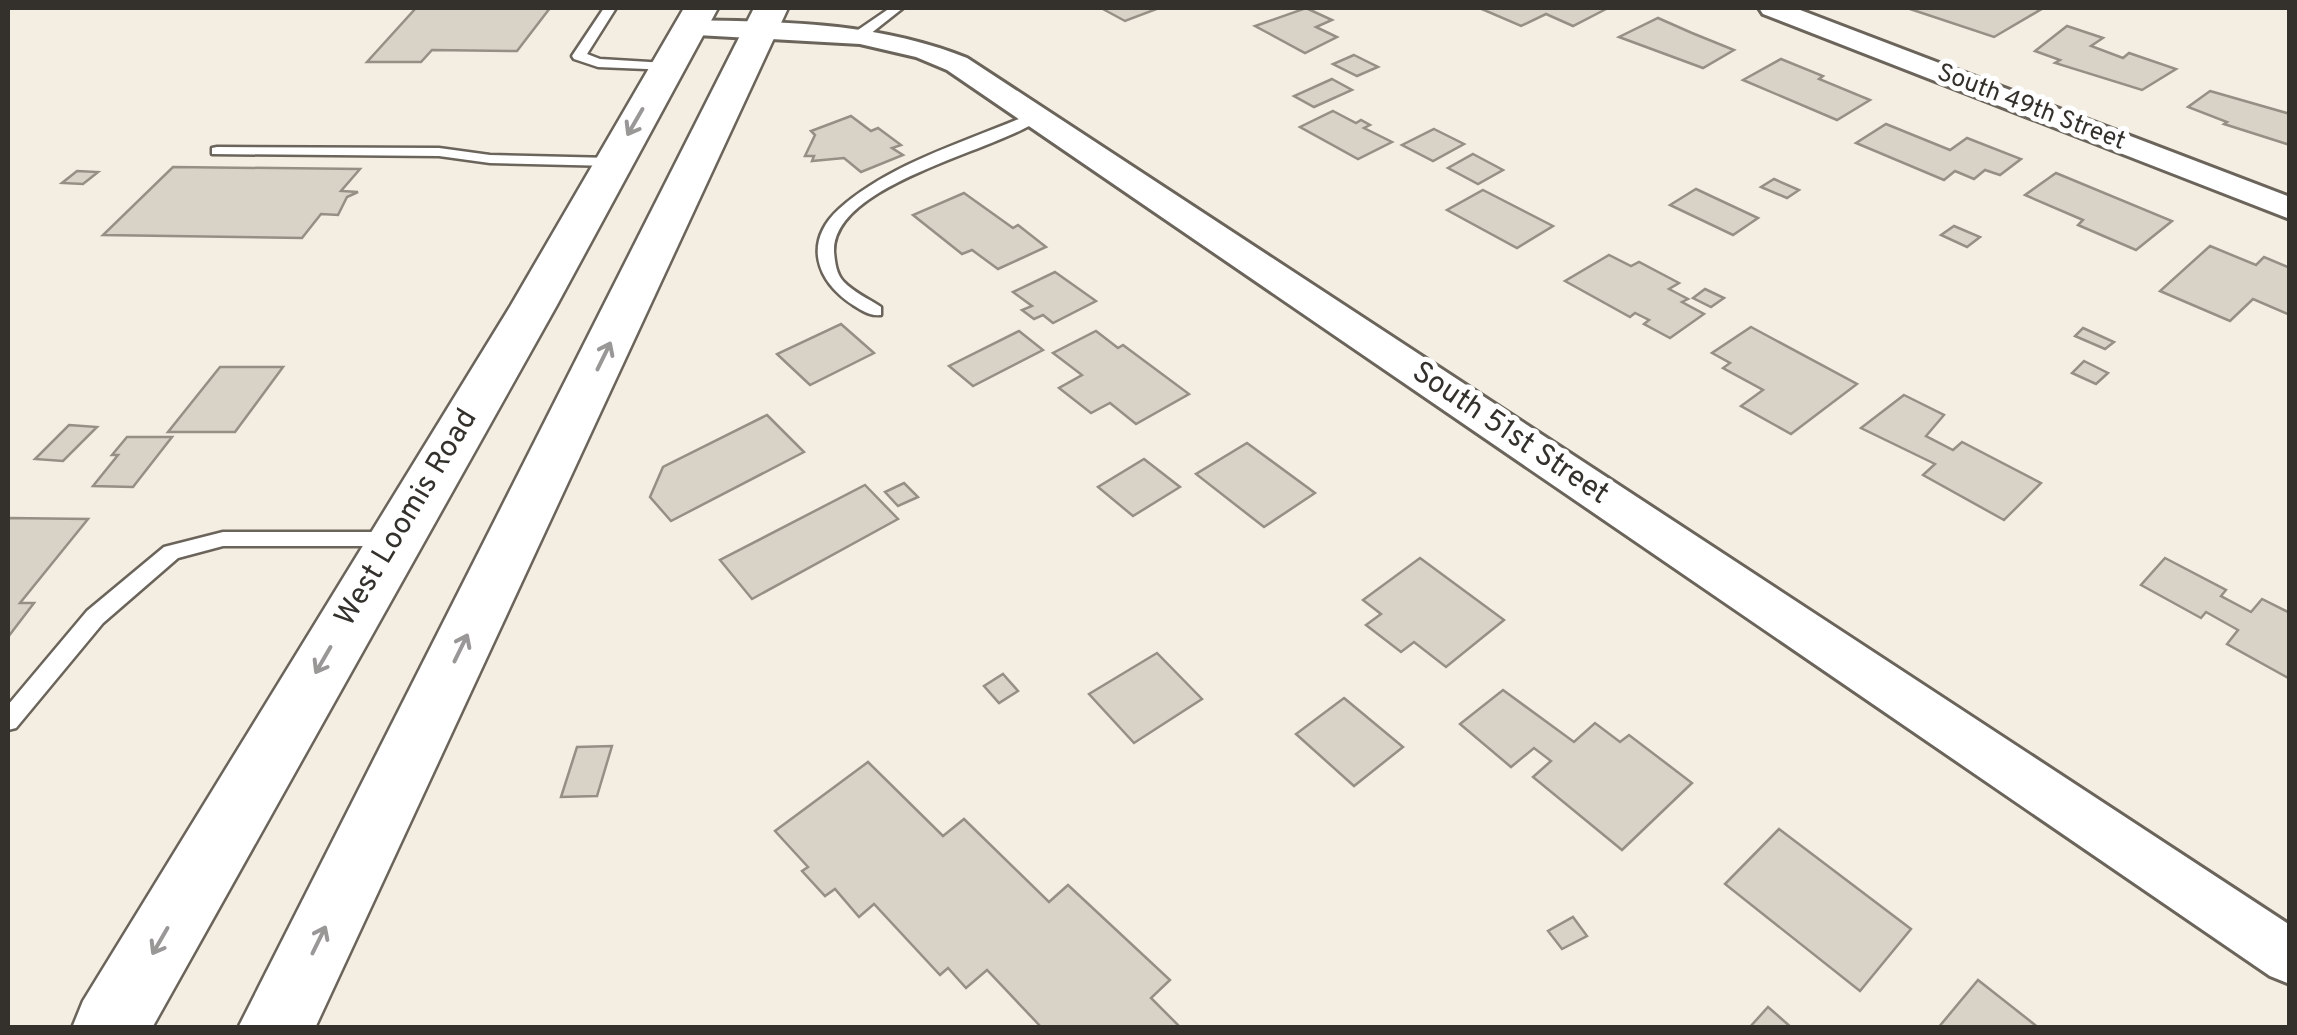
<svg xmlns="http://www.w3.org/2000/svg" width="2297" height="1035" viewBox="0 0 2297 1035" font-family="Overpass,sans-serif">
	<style>
		.building { fill: #d9d2c7; stroke: #958f85; stroke-width: 2.5 }
		.lines { fill: none; stroke-linecap: round; stroke-linejoin: round }
		.service-casing { stroke: #6a645b; stroke-width: 5 }
		.minor-casing { stroke: #6a645b; stroke-width: 6 }
		.primary-casing { stroke: #6a645b; stroke-width: 5 }
		.service { fill: #fff; fill-rule: evenodd }
		.minor { fill: #fff; fill-rule: evenodd }
		.primary { fill: #fff; fill-rule: evenodd }
		.oneway { stroke: #9a9896 }
		.labels { text-anchor: middle; dominant-baseline: central; stroke-width: 10; stroke-linejoin: round; paint-order: stroke }
		.far-street-label { font-size: 25px; fill: #34312d; stroke: #fff }
		.street-label { font-size: 30px; fill: #34312d; stroke: #fff }
	</style>
	<rect width="100%" height="100%" fill="#f4ede2"/>
	<!-- building -->
	<g class="building">
		<polygon points="416,8 550,8 517,51 432,50 421,62 367,62"/>
		<polygon points="1101,8 1149,8 1154,10 1125,21"/>
		<polygon points="1306,8 1332,20 1316,27 1337,37 1305,53 1255,26"/>
		<polygon points="1489,8 1608,8 1573,26 1546,14 1521,26 1484,10"/>
		<polygon points="1907,8 2034,8 2040,10 1994,37"/>
		<polygon points="1658,18 1692,33 1734,50 1703,68 1619,37"/>
		<polygon points="2067,26 2103,38 2091,46 2123,58 2129,53 2176,69 2142,90 2055,63 2060,60 2035,51"/>
		<polygon points="1354,55 1378,67 1357,76 1333,64"/>
		<polygon points="1781,59 1823,76 1819,79 1870,100 1837,120 1743,80"/>
		<polygon points="1332,79 1352,90 1314,107 1294,96"/>
		<polygon points="2210,91 2290,114 2290,145 2224,124 2227,122 2188,107"/>
		<polygon points="1333,111 1356,123 1361,120 1370,125 1364,128 1392,142 1358,159 1300,127"/>
		<polygon points="851,116 871,131 878,128 901,145 892,148 903,155 861,172 844,158 812,161 814,156 805,156 815,135 811,131"/>
		<polygon points="1886,124 1950,150 1967,138 2021,159 2000,175 1985,170 1974,179 1955,171 1944,180 1856,143"/>
		<polygon points="1434,129 1464,144 1433,161 1402,145"/>
		<polygon points="1473,154 1503,170 1478,184 1448,168"/>
		<polygon points="173,167 360,169 341,191 358,192 347,197 338,215 321,214 302,238 103,235"/>
		<polygon points="77,171 98,172 83,184 62,183"/>
		<polygon points="2056,173 2172,221 2136,250 2078,225 2083,220 2025,195"/>
		<polygon points="1774,179 1799,190 1787,198 1761,187"/>
		<polygon points="1696,189 1758,218 1733,235 1670,205"/>
		<polygon points="1483,190 1553,226 1517,248 1447,210"/>
		<polygon points="964,193 1013,228 1018,225 1046,247 998,269 972,250 962,254 913,215"/>
		<polygon points="1954,226 1980,237 1967,247 1941,235"/>
		<polygon points="2210,246 2256,265 2264,257 2290,268 2290,315 2253,299 2230,321 2160,291"/>
		<polygon points="1609,255 1631,266 1639,262 1679,283 1669,289 1688,299 1682,302 1704,314 1670,338 1644,324 1649,320 1635,313 1630,317 1565,281"/>
		<polygon points="1055,272 1096,301 1053,323 1043,315 1034,319 1022,310 1032,306 1013,292"/>
		<polygon points="1705,289 1724,298 1711,307 1693,298"/>
		<polygon points="841,324 874,353 810,385 777,354"/>
		<polygon points="1751,327 1857,384 1791,434 1741,406 1763,390 1723,368 1730,363 1712,353"/>
		<polygon points="2083,328 2114,342 2105,349 2075,336"/>
		<polygon points="1019,331 1043,350 973,386 949,366"/>
		<polygon points="1096,331 1118,348 1123,345 1189,394 1136,424 1110,403 1091,413 1059,388 1082,375 1053,353"/>
		<polygon points="2084,361 2108,373 2096,384 2072,373"/>
		<polygon points="220,367 283,367 235,432 168,432"/>
		<polygon points="1904,395 1944,415 1926,436 1953,450 1962,442 2041,483 2004,520 1923,475 1935,464 1861,428"/>
		<polygon points="767,415 804,452 671,521 650,497 663,467"/>
		<polygon points="69,425 97,427 63,461 35,459"/>
		<polygon points="127,437 172,437 133,487 93,486 118,455 112,455"/>
		<polygon points="1247,443 1315,493 1264,527 1196,474"/>
		<polygon points="1144,459 1180,487 1133,516 1098,487"/>
		<polygon points="904,483 918,497 898,506 885,492"/>
		<polygon points="865,485 898,519 752,599 720,560"/>
		<polygon points="8,518 88,519 20,603 34,603 8,637"/>
		<polygon points="1420,558 1504,620 1446,667 1414,642 1401,652 1366,625 1381,614 1363,600"/>
		<polygon points="2165,558 2226,590 2221,596 2251,612 2262,599 2290,613 2290,679 2227,644 2238,630 2206,612 2201,618 2141,585"/>
		<polygon points="1157,653 1202,699 1134,743 1089,694"/>
		<polygon points="1003,674 1018,691 999,703 984,686"/>
		<polygon points="1503,690 1574,742 1595,723 1620,742 1629,735 1692,783 1622,850 1533,777 1551,761 1534,748 1511,767 1460,724"/>
		<polygon points="1344,698 1403,747 1354,786 1296,734"/>
		<polygon points="612,746 597,796 561,797 577,747"/>
		<polygon points="868,762 943,836 964,819 1049,902 1068,885 1170,980 1151,998 1181,1028 1042,1028 987,970 966,988 948,968 940,975 874,904 859,917 835,889 825,896 802,871 808,867 775,831"/>
		<polygon points="1779,829 1911,929 1860,991 1725,884"/>
		<polygon points="1573,917 1587,936 1562,949 1548,931"/>
		<polygon points="1978,980 2039,1028 1938,1028"/>
		<polygon points="1768,1007 1792,1028 1749,1028"/>
	</g>
	<g class="lines">
		<!-- service casing -->
		<g class="service-casing">
			<g id="service">
				<polygon points="604,8 616,8 587,54 600,59 666,63 673,67 671,70 598,67 574,59 572,56"/>
				<polygon points="890,8 903,8 865,38 855,38 855,32"/>
				<path d="M 1033,113 L 1045,116 C 1001,151 832,182 834,252 C 835,262 836,273 843,281 C 853,292 869,299 881,307 L 881,315 C 869,316 863,311 853,305 C 816,281 803,242 839,209 C 892,162 969,141 1033,113 Z"/>
				<polygon points="217,147 439,148 490,155 612,158 619,162 612,166 490,163 439,156 212,154 212,148"/>
				<polygon points="223,532 391,532 401,539 391,546 223,546 178,558 103,623 16,728 8,730 8,705 87,611 164,547"/>
			</g>
		</g>
		<!-- minor casing -->
		<g class="minor-casing">
			<g id="minor">
				<polygon points="1759,8 1795,8 2290,197 2290,219 1763,14"/>
				<path d="M 689,20 C 785,22 877,22 967,58 L 2290,925 L 2290,984 L 2270,976 L 947,70 L 916,57 L 860,44 L 679,34 L 675,28 L 679,22 Z"/>
			</g>
		</g>
		<!-- primary casing -->
		<g class="primary-casing">
			<g id="primary">
				<polygon points="684,8 718,8 557,305 152,1028 72,1028 83,1001 511,305"/>
				<polygon points="754,8 788,8 315,1028 238,1028"/>
			</g>
		</g>
		<!-- service -->
		<use href="#service" class="service"/>
		<!-- minor -->
		<use href="#minor" class="minor"/>
		<!-- primary -->
		<use href="#primary" class="primary"/>
	</g>
	<!-- one-way arrows -->
	<defs><path id="oneway-shaft" d="M-6 0H5M1.5-3L5.5 0L1.5 3" fill="none" stroke-width="1.6" stroke-linecap="round" stroke-linejoin="round" transform="scale(2.5)"/></defs>
	<g class="oneway">
		<use href="#oneway-shaft" transform="translate(635 122) rotate(120)"/>
		<use href="#oneway-shaft" transform="translate(604 356) rotate(-64)"/>
		<use href="#oneway-shaft" transform="translate(461 648) rotate(-64)"/>
		<use href="#oneway-shaft" transform="translate(323 660) rotate(120)"/>
		<use href="#oneway-shaft" transform="translate(319 940) rotate(-64)"/>
		<use href="#oneway-shaft" transform="translate(160 941) rotate(120)"/>
	</g>
	<g class="labels">
		<!-- far-street labels -->
		<g class="far-street-label">
			<text transform="translate(2031 108) rotate(21)">South 49th Street</text>
		</g>
		<!-- street labels -->
		<g class="street-label">
			<text transform="translate(1510 434) rotate(34)">South 51st Street</text>
			<text transform="translate(407 518) rotate(-59)">West Loomis Road</text>
		</g>
	</g>
	<!-- border -->
	<rect width="2297" height="1035" fill="none" stroke="#34312d" stroke-width="20"/>
</svg>
